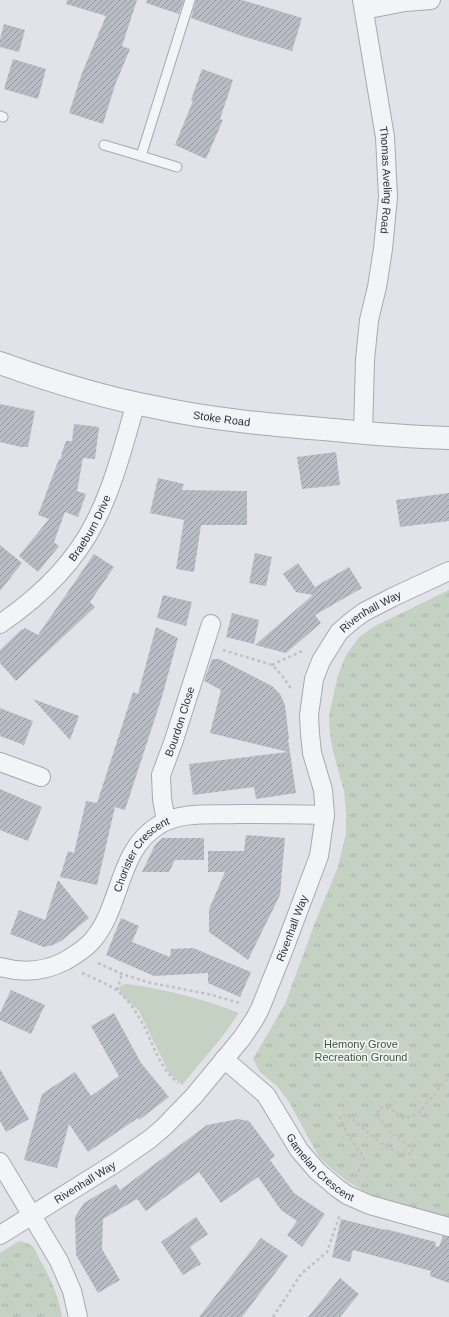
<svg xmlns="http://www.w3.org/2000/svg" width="449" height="1317" viewBox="0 0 449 1317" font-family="Helvetica,sans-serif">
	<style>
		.grass { fill: #c5d1c3 }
		.park { fill: url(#park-tufts) }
		.building { fill: url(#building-hatch) }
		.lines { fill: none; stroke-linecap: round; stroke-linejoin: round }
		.service-casing { stroke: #a7aab2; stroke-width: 11 }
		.minor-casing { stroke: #a7aab2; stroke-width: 20 }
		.tertiary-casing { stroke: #a7aab2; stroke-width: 24 }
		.path { stroke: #bfc1c7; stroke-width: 2.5; stroke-dasharray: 3 3; stroke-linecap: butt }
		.service { stroke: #f3f4f7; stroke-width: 9 }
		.minor { stroke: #f3f4f7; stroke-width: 18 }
		.tertiary { stroke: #f3f4f7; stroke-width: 22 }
		.labels { text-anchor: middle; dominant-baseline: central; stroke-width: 3.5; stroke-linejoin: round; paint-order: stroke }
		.street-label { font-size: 11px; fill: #2b303e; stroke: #f0f2f6 }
		.park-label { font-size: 11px; fill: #3d5939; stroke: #f0f2f6 }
	</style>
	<defs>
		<pattern id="park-tufts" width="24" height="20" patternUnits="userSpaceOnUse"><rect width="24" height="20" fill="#c5d1c3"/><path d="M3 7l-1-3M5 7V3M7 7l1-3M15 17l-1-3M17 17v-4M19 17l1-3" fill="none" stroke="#a9b4a9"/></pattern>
		<pattern id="building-hatch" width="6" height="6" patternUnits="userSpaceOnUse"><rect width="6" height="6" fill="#b9bcc5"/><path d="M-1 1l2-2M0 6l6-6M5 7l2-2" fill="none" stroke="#9799a1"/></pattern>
	</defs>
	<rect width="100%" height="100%" fill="#e1e3e8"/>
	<!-- grass -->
	<path class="grass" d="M 127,984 C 165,989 204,999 239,1013 L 222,1037 L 182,1085 L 169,1073 L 139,1011 L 121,994 L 119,989 L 121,985 Z"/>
	<!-- park -->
	<g class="park">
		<polygon points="449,590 449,1217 379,1198 365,1192 344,1179 326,1164 319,1157 289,1102 277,1086 260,1072 253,1059 285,1004 316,920 338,867 346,834 346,813 344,791 333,751 330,734 329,715 338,675 346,655 359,637 375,626"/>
		<path d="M 19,1241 C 24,1242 29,1243 33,1247 C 36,1250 37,1255 39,1258 C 50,1277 59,1296 62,1317 L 0,1317 L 0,1253 Z"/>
	</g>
	<!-- building -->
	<g class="building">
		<polygon points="67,0 137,0 122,46 130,49 115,85 103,124 69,113 82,73 106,16 66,4"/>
		<polygon points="147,0 184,0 179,14 146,3"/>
		<polygon points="196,0 242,0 302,18 292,51 245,37 191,18"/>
		<polygon points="4,24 25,30 19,52 0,47 0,39"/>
		<polygon points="13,59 46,69 38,99 4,89"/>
		<polygon points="202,69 233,80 220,119 223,120 206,159 175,145 193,101 191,100"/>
		<polygon points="0,404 35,411 28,447 21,447 0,442"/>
		<polygon points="74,424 99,427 95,459 83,458 77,491 86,494 78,517 65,512 54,542 59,546 38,572 19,556 49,519 38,515 59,459 61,459 62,452 66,441 72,441"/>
		<polygon points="336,452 340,485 302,489 297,457"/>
		<polygon points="158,478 184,484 182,490 247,491 247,525 201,525 194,572 176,569 184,520 150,513"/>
		<polygon points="449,493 449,521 400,527 396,500"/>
		<polygon points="0,545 22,563 0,591"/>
		<polygon points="255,553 272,557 266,586 249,583"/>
		<polygon points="94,554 114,567 90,602 95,607 16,681 0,663 0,650 22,629 23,630 25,628 38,635"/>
		<polygon points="298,563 315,587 349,567 362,588 315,615 321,623 286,653 255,645 313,595 296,592 283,574"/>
		<polygon points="163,595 192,602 186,626 157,618"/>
		<polygon points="232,613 259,620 254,644 226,637"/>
		<polygon points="156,627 178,638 162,697 125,810 115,807 97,885 60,877 68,851 74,853 86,801 97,803 133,692 138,694"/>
		<polygon points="212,659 219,659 272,686 280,694 285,705 289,739 288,739 296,793 256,799 254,787 193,795 189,764 288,752 210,733 221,690 204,681"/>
		<polygon points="33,699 79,716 70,740"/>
		<polygon points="0,708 33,721 24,745 0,736"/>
		<polygon points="0,789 42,807 28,841 0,830"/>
		<polygon points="246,835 285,838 280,895 248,960 209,932 209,909 225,872 208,872 208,851 244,851"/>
		<polygon points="162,838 204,838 204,860 175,860 169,872 142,872 155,845"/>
		<polygon points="58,880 89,918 61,941 53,945 44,947 10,934 19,910 45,920"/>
		<polygon points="121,918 139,926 132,942 170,957 171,949 193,948 251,972 240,997 208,983 208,973 154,976 106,955"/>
		<polygon points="11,990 45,1005 31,1034 0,1020 0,1013"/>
		<polygon points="114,1013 141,1063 169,1097 139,1120 138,1118 88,1152 69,1124 57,1168 24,1160 42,1094 75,1072 91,1096 119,1076 91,1026"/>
		<polygon points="0,1069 29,1119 6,1132 0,1121"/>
		<polygon points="238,1119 249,1121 275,1156 270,1160 294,1193 325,1214 302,1247 287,1235 297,1221 281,1210 258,1177 221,1203 199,1172 146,1211 137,1199 103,1219 102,1249 120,1280 98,1293 76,1255 75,1217 84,1203 116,1184 120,1190 207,1125"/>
		<polygon points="196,1217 208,1234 190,1247 201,1264 183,1275 161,1242"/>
		<polygon points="341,1219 385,1230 385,1229 436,1242 435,1246 439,1247 443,1236 449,1237 449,1283 430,1276 431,1271 353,1250 350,1262 332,1257"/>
		<polygon points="261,1238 288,1256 242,1317 199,1317"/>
		<polygon points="340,1278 359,1294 340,1317 308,1317"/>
	</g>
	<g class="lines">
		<!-- service casing -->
		<g class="service-casing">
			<g id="service">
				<polyline points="0,116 3,117"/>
				<polyline points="104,145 141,156 190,0"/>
				<polyline points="141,156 177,167"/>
			</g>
		</g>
		<!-- minor casing -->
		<g class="minor-casing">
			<g id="minor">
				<path id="s1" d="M 362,0 L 385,137 L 388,197 L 383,249 L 377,287 L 369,320 L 365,360 L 363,433"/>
				<polyline points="364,10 405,2 431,0"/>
				<path id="s2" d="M 0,624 C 38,598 74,564 95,522 C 114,485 124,443 136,403"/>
				<polyline points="0,762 41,777"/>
				<path id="s3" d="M 166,821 L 162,799 L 161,775 L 174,740 L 211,624"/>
				<path id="s4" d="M 0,967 C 22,973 44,972 65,961 C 75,955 84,950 92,941 C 122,907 117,850 159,825 C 181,811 212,815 237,814 C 266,814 295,814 325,815"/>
				<path id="s5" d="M 224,1059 L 266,1095 L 299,1150 L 317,1171 L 337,1188 L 347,1195 L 370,1205 L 449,1227"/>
				<polyline points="0,1162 59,1261 72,1291 78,1317"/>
				<path id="s6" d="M 0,1235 L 114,1164 L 150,1139 L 164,1127 L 194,1096 L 242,1038 L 254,1020 L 260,1009 L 284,949 L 319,856 L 325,815 L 323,790 L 312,753 L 310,734 L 309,715 L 314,679 L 321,661 L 339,632 L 353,620 L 364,612 L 393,597 L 449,571"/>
			</g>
		</g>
		<!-- tertiary casing -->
		<g class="tertiary-casing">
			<g id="tertiary">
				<path id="s7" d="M 0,363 C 50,381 102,397 154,407 C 213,420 274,425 334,430 C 373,434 411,437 449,438"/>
			</g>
		</g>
		<!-- path -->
		<g class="path">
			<polyline points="223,650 272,665 281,674 292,690"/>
			<polyline points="272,665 302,651"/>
			<polyline points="98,963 122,974 151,983 208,994 240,1003"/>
			<path d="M 82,973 C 93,978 105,983 115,989 C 127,997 139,1016 145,1028 C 155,1049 160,1068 178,1083"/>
			<polyline points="117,990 122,974"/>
			<path d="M 356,1177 L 364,1158 L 348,1136 L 340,1117 L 346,1114 C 362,1126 392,1159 413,1153 L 411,1148 L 388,1130 L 378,1116 L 379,1108 L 389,1108 L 403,1118 L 411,1117 L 418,1113 L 449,1077"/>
			<polyline points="273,1317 301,1274 327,1252 340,1214"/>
		</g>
		<!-- service -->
		<use href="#service" class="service"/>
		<!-- minor -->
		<use href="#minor" class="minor"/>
		<!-- tertiary -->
		<use href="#tertiary" class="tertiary"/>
	</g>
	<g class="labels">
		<!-- street labels -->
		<g class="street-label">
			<text stroke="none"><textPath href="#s1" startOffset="182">Thomas Aveling Road</textPath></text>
			<text stroke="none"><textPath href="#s7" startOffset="229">Stoke Road</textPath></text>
			<text stroke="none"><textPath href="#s2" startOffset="133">Braeburn Drive</textPath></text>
			<text stroke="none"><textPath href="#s6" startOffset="784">Rivenhall Way</textPath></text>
			<text stroke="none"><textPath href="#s3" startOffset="103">Bourdon Close</textPath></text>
			<text stroke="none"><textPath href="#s4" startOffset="202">Chorister Crescent</textPath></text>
			<text stroke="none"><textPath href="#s6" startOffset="436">Rivenhall Way</textPath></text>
			<text stroke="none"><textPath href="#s5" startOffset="147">Gamelan Crescent</textPath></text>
			<text stroke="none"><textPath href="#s6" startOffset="100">Rivenhall Way</textPath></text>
		</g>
		<!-- park labels -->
		<g class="park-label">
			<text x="361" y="1044">Hemony Grove<tspan x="361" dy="13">Recreation Ground</tspan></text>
		</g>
	</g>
</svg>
